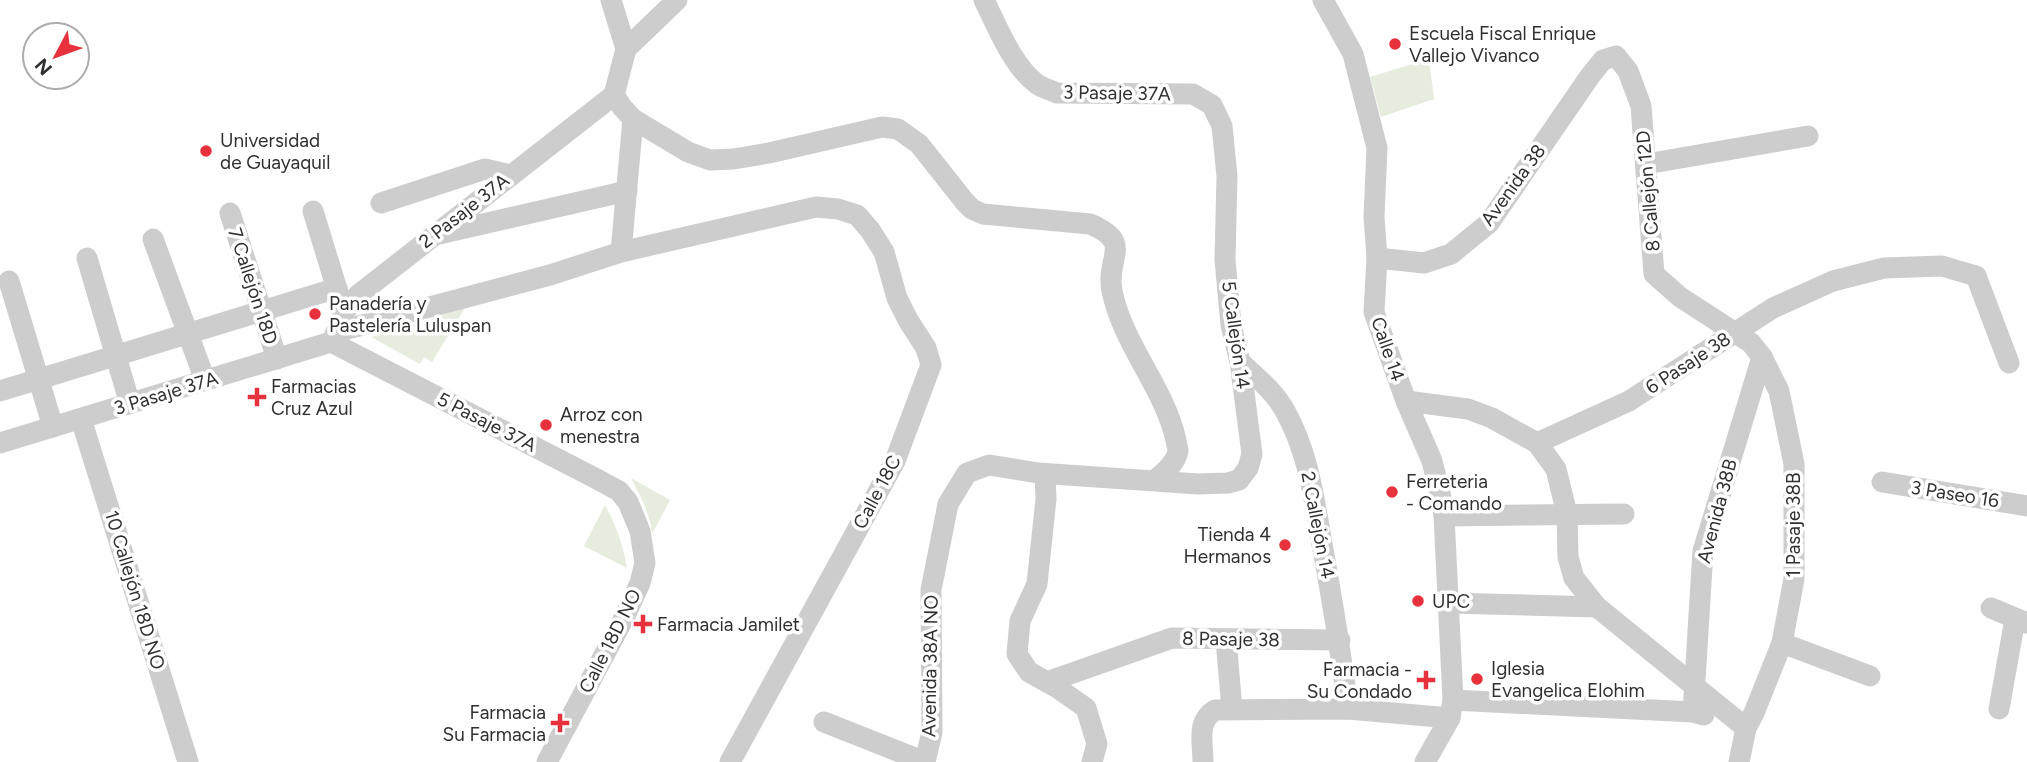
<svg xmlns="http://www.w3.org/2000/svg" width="2027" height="762" viewBox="0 0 2027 762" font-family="Figtree,sans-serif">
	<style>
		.green { fill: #e6edde }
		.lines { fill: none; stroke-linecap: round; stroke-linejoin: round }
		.minor { stroke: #cdcdcd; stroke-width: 21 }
		.poi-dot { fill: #e7323d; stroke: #fff; stroke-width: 2.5 }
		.labels { text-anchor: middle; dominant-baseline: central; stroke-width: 7; stroke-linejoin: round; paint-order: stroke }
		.poi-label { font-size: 19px; fill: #303030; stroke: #fff; text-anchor: start }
		.street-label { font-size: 19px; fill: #303030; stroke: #fff }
	</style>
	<rect width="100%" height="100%" fill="#fff"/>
	<!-- green -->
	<g class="green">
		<polygon points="1429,59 1434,99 1381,117 1370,77"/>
		<polygon points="465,308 432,362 424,357 420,364 371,337"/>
		<path d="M 631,478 L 670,500 L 652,534 C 650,513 641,497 631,478 Z"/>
		<path d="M 605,505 C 616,525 623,545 627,568 L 584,546 Z"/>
	</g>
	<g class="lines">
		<!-- minor -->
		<g class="minor">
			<polyline points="611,0 626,49 614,95"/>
			<polyline points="1323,0 1353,54 1377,148 1374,217 1377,258 1374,312 1406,401 1432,461 1441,497 1444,516 1453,700 1450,718 1425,762"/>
			<polyline points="626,49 677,0"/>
			<path d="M 614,95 L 622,107 L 633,119 L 688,152 L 710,160 L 734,159 L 769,153 L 882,127 L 898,129 L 919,144 L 965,202 L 972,209 L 983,214 L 1090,224 C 1135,243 1105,257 1112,291 C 1123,345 1164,387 1176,440 C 1176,442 1178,449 1178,451 C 1176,463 1164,473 1155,480"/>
			<polyline points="1646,164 1808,136"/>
			<polyline points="381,203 485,169 511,175"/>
			<polyline points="313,211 340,299"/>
			<polyline points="230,213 277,359"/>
			<polyline points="439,234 627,191"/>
			<polyline points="153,239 205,380"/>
			<polyline points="621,252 633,119"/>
			<polyline points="87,258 130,404"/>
			<polyline points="1377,258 1424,263 1451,254 1489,223 1590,76 1603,60 1616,56 1628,71 1641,106 1654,274 1680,297 1751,343 1762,357 1779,391 1794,464 1794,579 1782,643 1754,713 1746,728 1739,762"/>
			<polyline points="9,281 53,427"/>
			<polyline points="336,332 550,275 621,252 816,207 838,209 857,215 870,230 884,252 897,298 908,320 926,348 931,365 895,461 730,762"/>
			<polyline points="331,342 593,477 619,491 628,502 640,531 645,563 640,583 625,616 547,762"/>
			<polyline points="332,342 344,312 358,295 614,95"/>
			<path d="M 1240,362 C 1256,377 1273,390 1284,409 C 1308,451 1314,497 1322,544 C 1332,599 1341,653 1348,709"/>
			<polyline points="0,391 337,288"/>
			<polyline points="1406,401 1468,409 1492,418 1537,443 1556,469 1567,514 1568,557 1574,578 1597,607 1746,728"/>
			<polyline points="81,419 188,762"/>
			<polyline points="0,443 331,342"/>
			<polyline points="1537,443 1629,401 1773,308 1833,281 1884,268 1942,266 1976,276 2009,363"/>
			<polyline points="1045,474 1046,499 1037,584 1020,621 1017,654 1029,672 1056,687 1086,708 1097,744 1092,762"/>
			<polyline points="1882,482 2027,506"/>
			<polyline points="1444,516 1624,514"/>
			<polyline points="1448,603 1597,607"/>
			<polyline points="1991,608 2027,623"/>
			<polyline points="1226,640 1232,709"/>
			<polyline points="1782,643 1870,676"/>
			<polyline points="1047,682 1172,638 1340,640"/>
			<polyline points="1453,700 1693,712 1704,715"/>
			<polyline points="1999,709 2015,619"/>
			<polyline points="1693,712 1703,551 1762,357"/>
			<polyline points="824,722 925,762"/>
			<path d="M 925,762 L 932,732 L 931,590 L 948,504 L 967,473 L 989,465 L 1038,473 L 1198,484 L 1228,483 L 1239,480 L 1248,468 L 1252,454 L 1240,362 L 1231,325 L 1225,260 L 1227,176 L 1222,126 L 1212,105 L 1193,94 L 1057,93 C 1051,90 1042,88 1037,84 C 1013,67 997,26 984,0"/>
			<path d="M 1203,762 C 1203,742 1196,722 1215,710 L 1348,709 L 1450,718"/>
		</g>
	</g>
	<!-- markers -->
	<g class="poi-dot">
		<circle cx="1395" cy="44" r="7"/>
		<circle cx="206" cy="151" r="7"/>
		<circle cx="315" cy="314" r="7"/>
		<path d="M253.5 386.5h7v7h7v7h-7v7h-7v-7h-7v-7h7z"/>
		<circle cx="546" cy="425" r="7"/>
		<circle cx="1392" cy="492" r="7"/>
		<circle cx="1285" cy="545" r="7"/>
		<circle cx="1418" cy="601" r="7"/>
		<path d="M639.5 613.5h7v7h7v7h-7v7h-7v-7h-7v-7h7z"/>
		<circle cx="1477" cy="679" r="7"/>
		<path d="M1422.5 669.5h7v7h7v7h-7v7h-7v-7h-7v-7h7z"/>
		<path d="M556.5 712.5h7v7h7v7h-7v7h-7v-7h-7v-7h7z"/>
	</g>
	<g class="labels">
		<!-- poi labels -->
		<g class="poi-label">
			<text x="1409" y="33">Escuela Fiscal Enrique<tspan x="1409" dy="22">Vallejo Vivanco</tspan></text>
			<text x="220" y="140">Universidad<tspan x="220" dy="22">de Guayaquil</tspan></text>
			<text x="329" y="303">Panadería y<tspan x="329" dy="22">Pastelería Luluspan</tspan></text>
			<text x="271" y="386">Farmacias<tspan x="271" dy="22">Cruz Azul</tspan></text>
			<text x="560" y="414">Arroz con<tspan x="560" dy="22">menestra</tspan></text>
			<text x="1406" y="481">Ferreteria<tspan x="1406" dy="22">- Comando</tspan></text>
			<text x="1271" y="534" text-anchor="end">Tienda 4<tspan x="1271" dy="22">Hermanos</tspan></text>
			<text x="1432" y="601">UPC</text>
			<text x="657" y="624">Farmacia Jamilet</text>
			<text x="1491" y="668">Iglesia<tspan x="1491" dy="22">Evangelica Elohim</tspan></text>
			<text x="1412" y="669" text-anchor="end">Farmacia -<tspan x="1412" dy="22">Su Condado</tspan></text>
			<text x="546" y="712" text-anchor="end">Farmacia<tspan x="546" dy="22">Su Farmacia</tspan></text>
		</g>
		<!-- street labels -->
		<g class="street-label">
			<text transform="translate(1117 93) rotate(1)">3 Pasaje 37A</text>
			<text transform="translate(1513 185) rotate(-54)">Avenida 38</text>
			<text transform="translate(1648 191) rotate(-95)">8 Callejón 12D</text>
			<text transform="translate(464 211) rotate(-38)">2 Pasaje 37A</text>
			<text transform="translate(253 286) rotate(72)">7 Callejón 18D</text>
			<text transform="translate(1236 335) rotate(82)">5 Callejón 14</text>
			<text transform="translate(1388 349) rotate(71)">Calle 14</text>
			<text transform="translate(1688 363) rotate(-33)">6 Pasaje 38</text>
			<text transform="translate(166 393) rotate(-17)">3 Pasaje 37A</text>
			<text transform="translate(487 422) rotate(27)">5 Pasaje 37A</text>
			<text transform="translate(877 492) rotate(-62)">Calle 18C</text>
			<text transform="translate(1955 494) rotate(9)">3 Paseo 16</text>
			<text transform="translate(1717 511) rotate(-75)">Avenida 38B</text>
			<text transform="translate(1318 525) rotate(79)">2 Callejón 14</text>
			<text transform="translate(1793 525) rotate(-90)">1 Pasaje 38B</text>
			<text transform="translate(135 590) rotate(73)">10 Callejón 18D NO</text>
			<text transform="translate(1231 639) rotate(1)">8 Pasaje 38</text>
			<text transform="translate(610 641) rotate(-63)">Calle 18D NO</text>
			<text transform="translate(930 666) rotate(-89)">Avenida 38A NO</text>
		</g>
	</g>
	<!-- north arrow -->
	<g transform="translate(56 56) rotate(229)"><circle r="33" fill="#ffffff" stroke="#acacac" stroke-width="2"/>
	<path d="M0-5L12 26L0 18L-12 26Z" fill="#e7323d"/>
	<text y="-10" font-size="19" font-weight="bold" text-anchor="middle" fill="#303030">N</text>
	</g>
</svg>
